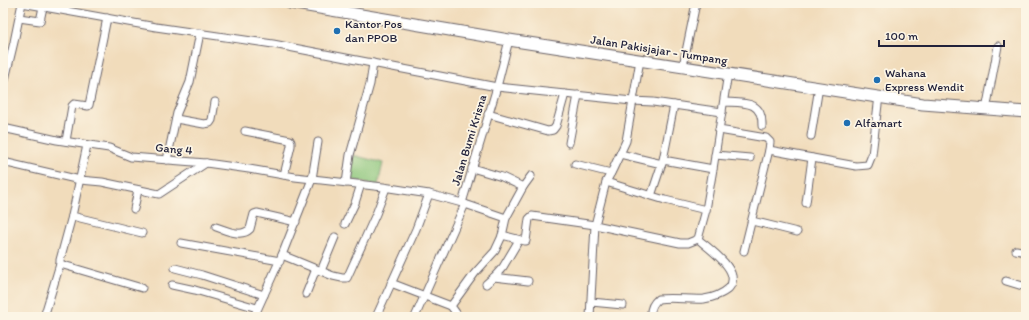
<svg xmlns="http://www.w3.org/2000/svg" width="1029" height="320" viewBox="0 0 1029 320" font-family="Itim,sans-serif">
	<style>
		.green { fill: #8cc67b; stroke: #57745b }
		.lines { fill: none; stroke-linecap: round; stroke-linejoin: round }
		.minor-casing { stroke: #6a6368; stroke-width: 9 }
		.primary-casing { stroke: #6a6368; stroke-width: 13 }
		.minor { stroke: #fff; stroke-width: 7 }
		.primary { stroke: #fff; stroke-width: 11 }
		.poi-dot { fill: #1f6fb2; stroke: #fcf5e5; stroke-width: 1.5 }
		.labels { text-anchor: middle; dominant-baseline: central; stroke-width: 3.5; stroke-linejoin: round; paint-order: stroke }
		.poi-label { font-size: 12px; fill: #22223b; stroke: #fcf5e5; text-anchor: start }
		.street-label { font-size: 12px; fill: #22223b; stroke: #fcf5e5 }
	</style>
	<rect width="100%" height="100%" fill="#fcf5e5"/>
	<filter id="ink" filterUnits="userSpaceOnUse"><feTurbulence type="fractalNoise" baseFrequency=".025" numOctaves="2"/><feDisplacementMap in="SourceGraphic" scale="8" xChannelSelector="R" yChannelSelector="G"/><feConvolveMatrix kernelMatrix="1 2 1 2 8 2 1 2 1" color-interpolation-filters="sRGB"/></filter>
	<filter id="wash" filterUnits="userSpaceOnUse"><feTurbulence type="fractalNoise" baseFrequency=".012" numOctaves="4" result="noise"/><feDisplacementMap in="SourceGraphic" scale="16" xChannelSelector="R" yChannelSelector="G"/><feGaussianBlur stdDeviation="0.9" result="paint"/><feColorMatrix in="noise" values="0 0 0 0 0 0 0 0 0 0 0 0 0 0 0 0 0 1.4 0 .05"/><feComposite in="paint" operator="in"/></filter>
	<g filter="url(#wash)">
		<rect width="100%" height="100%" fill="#f1dcbb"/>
		<!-- green -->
		<polygon class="green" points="353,155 383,163 378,185 349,179"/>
	</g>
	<g filter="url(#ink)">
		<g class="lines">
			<!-- minor casing -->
			<g class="minor-casing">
				<g id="minor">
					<polyline points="22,3 156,27 273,44 497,87 632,101 653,102 722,112"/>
					<polyline points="19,18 40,21 43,7"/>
					<polyline points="683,66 696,3"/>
					<polyline points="3,88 14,42 22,3"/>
					<path d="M 724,102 C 743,103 763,100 762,126"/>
					<polyline points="986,110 998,46"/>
					<polyline points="488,114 548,131 553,130 556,126 565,94"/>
					<polyline points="176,119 204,124 210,123 212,120 215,102"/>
					<polyline points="3,128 57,140 109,148 131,157 206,163 249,169 295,177 383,187 429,194 462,203 497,87 509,40"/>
					<polyline points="719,130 766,138 770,142 769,150 744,251"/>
					<polyline points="245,131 290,140 291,142 291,146 284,175"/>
					<polyline points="811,136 819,87"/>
					<polyline points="66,141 72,106 74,104 88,106 89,105 107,18"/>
					<polyline points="569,143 578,95"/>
					<polyline points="769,150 856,166 868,165 872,155 879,96"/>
					<polyline points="620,154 662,164"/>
					<polyline points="715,155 750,158"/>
					<polyline points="167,160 177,113 190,82 200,33"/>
					<polyline points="663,160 713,169"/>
					<polyline points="3,162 80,180 102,182 159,194 206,163"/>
					<polyline points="575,164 611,173"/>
					<polyline points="472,168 502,177 523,187"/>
					<polyline points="606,182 665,200 706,210"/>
					<polyline points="346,183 350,155 370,84 373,63"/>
					<polyline points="651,196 663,160 674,105"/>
					<polyline points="806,203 812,158"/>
					<polyline points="134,209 138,190"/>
					<polyline points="72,216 142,233"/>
					<polyline points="506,218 523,187 531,176"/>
					<polyline points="752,221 797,232"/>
					<polyline points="345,224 355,203 361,184"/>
					<path d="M 216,227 C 226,230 241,238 250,229 L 254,214 L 257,213 L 296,222"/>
					<polyline points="502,235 525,241 526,241 529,219 532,216 595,225 680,243 688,243 698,239 706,210 713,169 728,73"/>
					<polyline points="519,240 503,267 494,277 528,281"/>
					<polyline points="181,243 280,261"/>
					<polyline points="1016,250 1026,252"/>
					<polyline points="282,255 333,276 342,278 347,278 376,214 386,188"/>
					<polyline points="60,264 142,288"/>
					<polyline points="175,268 202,275 264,295"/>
					<polyline points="321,271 335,237"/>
					<polyline points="1006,281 1026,287"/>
					<polyline points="391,283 451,306"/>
					<polyline points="486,284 494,277"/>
					<polyline points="172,285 195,290 257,308"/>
					<polyline points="306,294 316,269"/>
					<polyline points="591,302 623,305"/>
					<polyline points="44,317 60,264 60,260 72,216 87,145"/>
					<polyline points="254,317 282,255 312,179 318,142"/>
					<polyline points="376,317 416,229 429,194"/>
					<polyline points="415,317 465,204"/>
					<polyline points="459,317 451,306 475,273 495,251 502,236 506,218 462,203"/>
					<polyline points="590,317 595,225 606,182 613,169 626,141 640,60"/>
					<path d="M 651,317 C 650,309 652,304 658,299 C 673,297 689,300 704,299 C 712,298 723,294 729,288 C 743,271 709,249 698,239"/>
				</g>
			</g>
			<!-- primary casing -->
			<g class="primary-casing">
				<polyline id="primary" points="290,3 509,40 923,104 1026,112"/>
			</g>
			<!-- minor -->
			<use href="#minor" class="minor"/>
			<!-- primary -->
			<use href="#primary" class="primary"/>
		</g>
	</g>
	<!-- markers -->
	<g class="poi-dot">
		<circle cx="337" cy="31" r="4"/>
		<circle cx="877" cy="80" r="4"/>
		<circle cx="847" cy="123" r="4"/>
	</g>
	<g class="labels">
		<!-- poi labels -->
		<g class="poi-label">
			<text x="345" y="24">Kantor Pos<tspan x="345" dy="14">dan PPOB</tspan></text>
			<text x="885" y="73">Wahana<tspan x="885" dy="14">Express Wendit</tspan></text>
			<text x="855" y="123">Alfamart</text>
		</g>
		<!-- street labels -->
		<g class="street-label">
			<text transform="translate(659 50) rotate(9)">Jalan Pakisjajar - Tumpang</text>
			<text transform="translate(469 140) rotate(-73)">Jalan Bumi Krisna</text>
			<text transform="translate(174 149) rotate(5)">Gang 4</text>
		</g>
	</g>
	<!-- margin -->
	<rect width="1029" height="320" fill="none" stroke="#fcf5e5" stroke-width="16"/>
	<!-- scale -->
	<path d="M879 40v6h125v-6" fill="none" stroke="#22223b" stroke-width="2"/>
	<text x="885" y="40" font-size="12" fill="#22223b" stroke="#fcf5e5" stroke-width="3" paint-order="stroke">100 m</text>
</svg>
